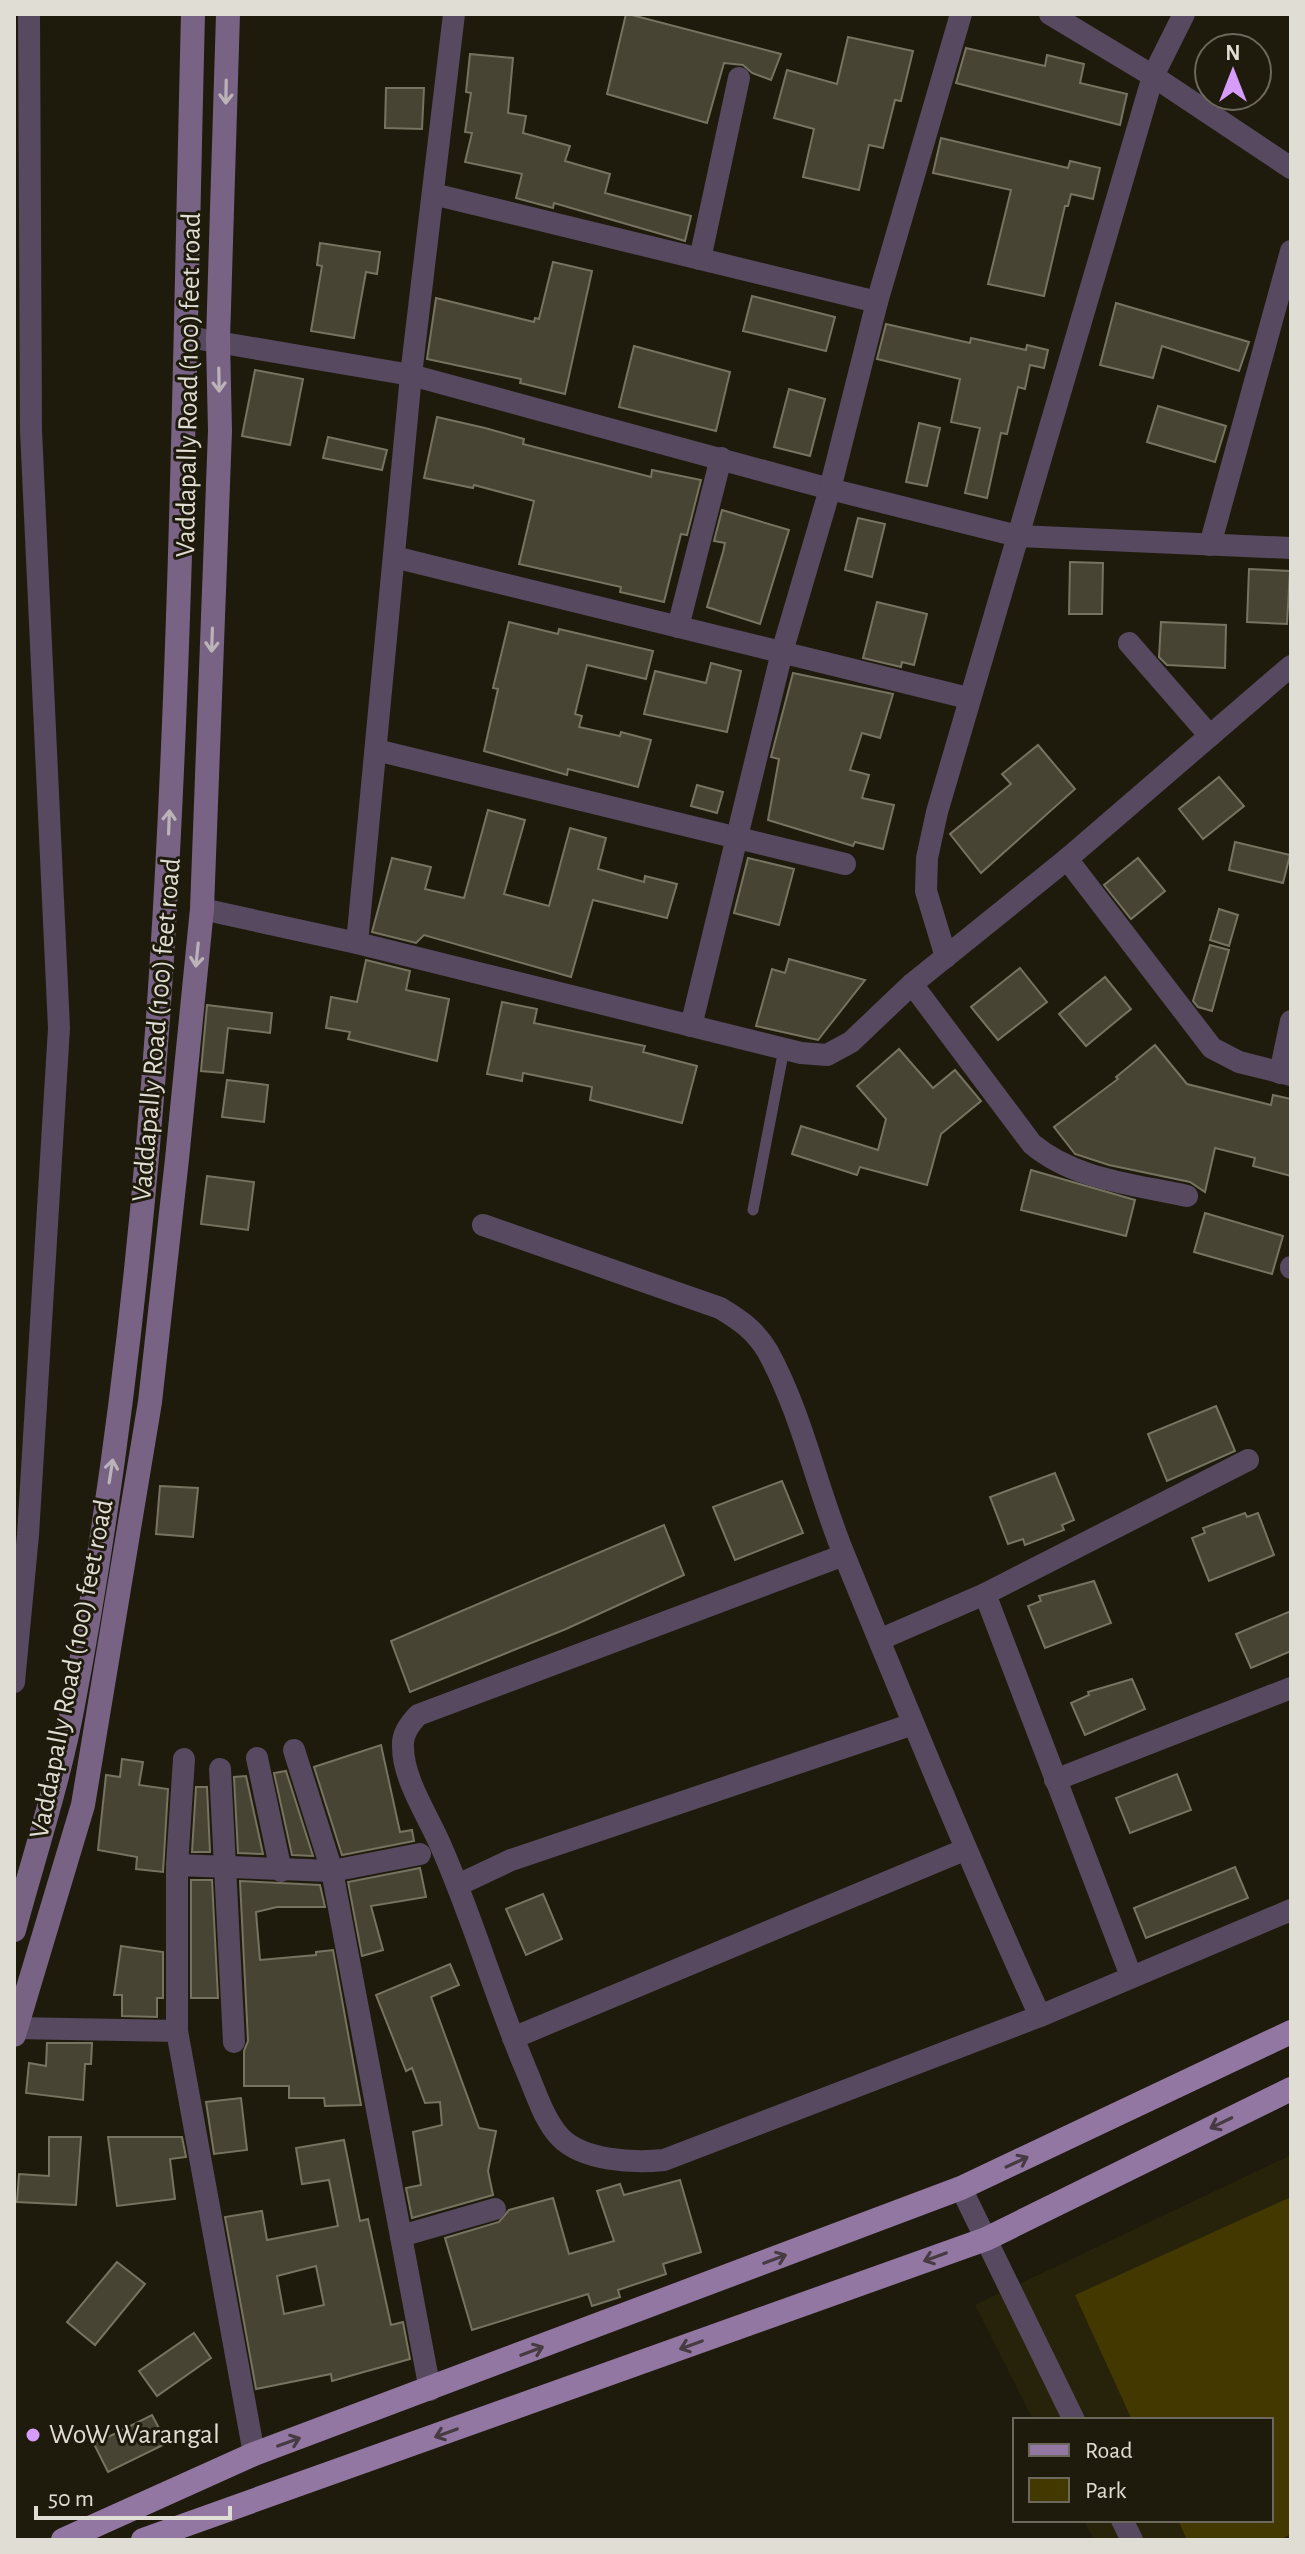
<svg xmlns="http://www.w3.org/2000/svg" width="1305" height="2554" viewBox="0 0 1305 2554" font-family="'Alegreya Sans',sans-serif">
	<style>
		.built { fill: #27230b }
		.green { fill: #423800 }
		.building { fill: #484433; stroke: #767360; stroke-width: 2; fill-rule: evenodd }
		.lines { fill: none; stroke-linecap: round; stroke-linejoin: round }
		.lane { stroke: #57495f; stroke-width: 11 }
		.street { stroke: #57495f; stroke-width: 22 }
		.secondary { stroke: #786385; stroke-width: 24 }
		.primary { stroke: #9377a3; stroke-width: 24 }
		.oneway { stroke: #bcb3b8 }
		.oneway2 { stroke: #473b41 }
		.poi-dot { fill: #d79bf9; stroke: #1e1b0c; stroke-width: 3 }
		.labels { text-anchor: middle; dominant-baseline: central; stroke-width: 6; stroke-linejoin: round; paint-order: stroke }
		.street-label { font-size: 28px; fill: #e0ded4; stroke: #1e1b0c }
		.poi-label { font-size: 28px; fill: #e0ded4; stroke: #1e1b0c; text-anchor: start }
	</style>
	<rect width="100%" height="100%" fill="#1e1b0c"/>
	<!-- built -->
	<polygon class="built" points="1291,2155 1291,2540 1094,2540 1084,2520 1271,2520 1271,2420 1033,2420 975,2305"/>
	<!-- green -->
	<polygon class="green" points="1291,2197 1291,2534 1279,2540 1187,2540 1178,2520 1271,2520 1271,2420 1132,2420 1075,2295"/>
	<!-- building -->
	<g class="building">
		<polygon points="626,14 628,14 781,54 771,80 752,73 743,65 724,63 707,123 607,94"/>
		<polygon points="848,37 913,51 901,101 895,100 883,148 869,145 859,190 803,177 814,129 774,118 787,70 837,84"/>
		<polygon points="966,48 1045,66 1047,55 1084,64 1080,83 1127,94 1120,125 956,83"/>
		<polygon points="470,54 513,58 508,113 526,116 523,133 570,146 565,161 610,174 605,193 691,216 685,241 554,203 553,208 516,198 522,174 465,162 472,133 465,132 471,93 466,92"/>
		<polygon points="386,88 424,88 422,129 385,128"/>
		<polygon points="941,138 1068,168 1070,161 1100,168 1093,199 1071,194 1068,206 1065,206 1044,296 988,284 1011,190 933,173"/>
		<polygon points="320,243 380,252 377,274 366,272 354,338 311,331 322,266 317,265"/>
		<polygon points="553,262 592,271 565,394 520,383 521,379 427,359 436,298 534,322 535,318 539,319"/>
		<polygon points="752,296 835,317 826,351 743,331"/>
		<polygon points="1116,303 1249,342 1239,371 1162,346 1153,378 1100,365"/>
		<polygon points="886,324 970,343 971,338 1026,350 1027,345 1048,350 1044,368 1030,365 1025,389 1018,387 1007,434 1001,433 987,498 965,493 980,428 951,422 960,379 877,359"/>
		<polygon points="634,346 730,372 716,431 619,407"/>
		<polygon points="255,370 303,379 290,445 242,436"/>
		<polygon points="789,389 825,399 810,456 774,447"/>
		<polygon points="1158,406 1226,426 1215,462 1147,442"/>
		<polygon points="437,417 485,428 524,439 523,444 651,477 652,470 701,480 687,535 681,534 664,602 620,592 621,587 519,564 534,501 474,485 473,488 424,478"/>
		<polygon points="919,423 940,428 927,486 906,482"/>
		<polygon points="328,437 387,450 382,470 323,458"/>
		<polygon points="722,510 789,530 760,624 707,607 723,552 725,543 714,541"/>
		<polygon points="858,518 885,524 872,577 845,570"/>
		<polygon points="1070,562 1103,563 1102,614 1069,614"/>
		<polygon points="1249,569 1290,571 1287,624 1247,622"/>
		<polygon points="877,602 927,614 914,665 902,662 901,667 863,658"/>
		<polygon points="509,622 558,634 559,629 653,651 646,679 587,665 575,714 582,716 579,727 620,736 621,732 651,740 638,787 568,769 567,775 484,751 498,689 493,688"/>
		<polygon points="1161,622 1226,625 1225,668 1167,665 1159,657"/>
		<polygon points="711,663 741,671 727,732 644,714 655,671 706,683"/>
		<polygon points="793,673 893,694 880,738 862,733 850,770 869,775 862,798 894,805 883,849 855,842 853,846 768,820 779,759 771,757"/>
		<polygon points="1038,745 1075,789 981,873 950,834 1011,784 1002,774"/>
		<polygon points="1219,777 1244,806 1203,839 1179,809"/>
		<polygon points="697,785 723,792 717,813 691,806"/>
		<polygon points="488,810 525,820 504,894 549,906 570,828 606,838 598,869 644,882 645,876 677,884 667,918 593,900 571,977 424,935 416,943 372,932 392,858 431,867 425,889 464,898"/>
		<polygon points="1235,842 1290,855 1283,883 1229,870"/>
		<polygon points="748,858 794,869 779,925 734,913"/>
		<polygon points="1138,858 1165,891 1131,919 1104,885"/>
		<polygon points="1219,909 1238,915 1229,946 1210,940"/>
		<polygon points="1210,945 1229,950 1212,1011 1198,1007 1193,1001"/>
		<polygon points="789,959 865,980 818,1040 756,1026 772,969 785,973"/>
		<polygon points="366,960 410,971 406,990 449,999 437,1061 348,1039 350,1032 326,1028 331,997 357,1002"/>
		<polygon points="1020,968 1047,1002 998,1040 971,1007"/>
		<polygon points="1105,977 1131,1009 1086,1046 1059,1014"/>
		<polygon points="502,1002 537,1009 534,1023 645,1046 643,1052 697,1066 682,1123 590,1100 592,1087 523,1073 522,1081 487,1074"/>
		<polygon points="207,1005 272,1013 270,1033 228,1028 223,1073 201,1071"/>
		<polygon points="1155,1045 1187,1084 1271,1105 1273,1095 1291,1099 1291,1176 1253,1166 1255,1158 1215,1148 1205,1192 1190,1182 1109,1165 1075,1154 1054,1127 1118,1079 1116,1077"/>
		<polygon points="899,1049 933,1088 955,1070 981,1101 941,1134 927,1185 860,1167 857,1175 792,1154 801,1126 878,1150 886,1119 857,1086"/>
		<polygon points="227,1080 268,1085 264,1122 222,1117"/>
		<polygon points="1031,1170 1135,1200 1126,1236 1021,1210"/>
		<polygon points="207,1176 254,1182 248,1230 201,1224"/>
		<polygon points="1205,1213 1283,1236 1272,1274 1194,1252"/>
		<polygon points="1216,1406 1235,1451 1167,1481 1148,1434"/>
		<polygon points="1055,1473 1074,1520 1062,1525 1064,1530 1025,1545 1023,1539 1008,1544 990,1497"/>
		<polygon points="782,1481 803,1533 735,1560 713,1507"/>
		<polygon points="160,1486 198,1488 193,1537 156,1534"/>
		<polygon points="1245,1513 1247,1517 1258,1513 1274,1555 1209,1581 1192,1538 1205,1533 1203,1528"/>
		<polygon points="664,1525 684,1575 566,1629 410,1692 391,1641"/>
		<polygon points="1094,1581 1111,1623 1045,1648 1028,1606 1041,1601 1039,1596"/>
		<polygon points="1291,1611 1291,1651 1251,1668 1236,1634"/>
		<polygon points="1132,1679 1145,1709 1085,1735 1071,1703 1089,1695 1088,1692"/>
		<polygon points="381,1745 400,1832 412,1830 414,1841 342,1855 314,1767"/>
		<polygon points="122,1759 143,1762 139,1785 168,1789 163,1872 136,1869 137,1857 98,1850 106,1775 120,1777"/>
		<polygon points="286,1771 313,1856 292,1855 274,1773"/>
		<polygon points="1177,1774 1191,1810 1130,1833 1116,1798"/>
		<polygon points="246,1776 263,1854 238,1853 234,1777"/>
		<polygon points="196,1787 207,1787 210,1852 192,1852"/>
		<polygon points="1235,1867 1248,1898 1146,1938 1134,1908"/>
		<polygon points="420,1868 426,1897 371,1906 383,1950 362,1956 348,1882"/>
		<polygon points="191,1880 212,1880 218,1998 191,1998"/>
		<polygon points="240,1881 320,1885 325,1907 277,1907 256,1912 260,1960 316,1955 316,1952 333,1950 361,2105 325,2106 324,2098 289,2098 289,2086 244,2086 244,2051 248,2041"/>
		<polygon points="543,1894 562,1939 526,1955 506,1909"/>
		<polygon points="121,1946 163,1952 163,1998 157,1998 157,2017 122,2016 122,1995 114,1995"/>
		<polygon points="450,1964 459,1985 431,1997 479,2128 496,2131 488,2171 493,2195 412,2218 406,2188 421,2185 413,2132 442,2125 440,2102 425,2103 412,2068 406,2071 376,1995"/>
		<polygon points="47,2043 92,2043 91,2064 85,2064 83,2100 26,2093 29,2063 46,2066"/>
		<polygon points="241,2098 247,2150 214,2154 206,2102"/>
		<polygon points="49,2137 81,2137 76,2205 17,2202 19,2174 49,2176"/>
		<polygon points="108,2137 182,2137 186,2157 170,2159 175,2199 117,2206"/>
		<path d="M 344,2140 L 360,2221 L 368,2219 L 391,2325 L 403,2322 L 410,2359 L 332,2381 L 331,2374 L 256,2389 L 225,2217 L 262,2211 L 267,2240 L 338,2226 L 329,2180 L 302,2184 L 296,2148 ZM 316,2266 L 324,2305 L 284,2314 L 277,2276 Z"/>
		<polygon points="680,2180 701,2252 663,2264 666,2274 618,2290 620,2297 592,2306 588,2294 472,2330 445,2238 499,2222 509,2210 553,2198 569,2254 614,2241 597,2191 620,2184 624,2195"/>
		<polygon points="117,2262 145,2284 95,2345 67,2322"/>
		<polygon points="194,2333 211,2358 157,2396 139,2371"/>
		<polygon points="152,2415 167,2443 108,2472 94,2444"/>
	</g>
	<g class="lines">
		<!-- lane -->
		<polyline class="lane" points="753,1210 784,1049"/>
		<!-- street -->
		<g class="street">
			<polyline points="1050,14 1153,76 1291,168"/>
			<polyline points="433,194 877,302"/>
			<polyline points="700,259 739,78"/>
			<polyline points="188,337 411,375 830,489 1018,536 1291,548"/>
			<polyline points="1210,545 1291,251"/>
			<polyline points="394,557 968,698"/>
			<polyline points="678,627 721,458"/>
			<polyline points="1129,643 1210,736"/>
			<polyline points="376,750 845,864"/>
			<polyline points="1067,859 1212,1048 1239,1062 1291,1075"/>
			<polyline points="202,909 357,943 801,1053 827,1055 851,1042 912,984 1067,859 1291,666"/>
			<polyline points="357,943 411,375 454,14"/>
			<polyline points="946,957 926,891 927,858 937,812 1153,76 1184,14"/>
			<path d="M 912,984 L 1032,1144 C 1075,1180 1133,1184 1187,1196"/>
			<polyline points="691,1026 782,652 830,489 877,302 961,14"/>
			<polyline points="1280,1073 1291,1021"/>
			<path d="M 483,1225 L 720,1308 C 740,1320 756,1331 768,1352 C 803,1416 817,1490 845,1557 C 908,1711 971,1865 1040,2016"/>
			<polyline points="1291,1268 1291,1267"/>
			<path d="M 844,1555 L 418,1715 C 409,1725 402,1734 403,1747 C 403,1779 428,1816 440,1844 C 473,1918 495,1997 527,2072 C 536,2093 544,2120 560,2137 C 583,2161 633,2163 664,2160 L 1040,2016 L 1291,1910"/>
			<polyline points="985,1594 1131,1976"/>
			<polyline points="881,1639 985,1594 1248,1460"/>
			<polyline points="14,1682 28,1535 59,1028 31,431 29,14"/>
			<polyline points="294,1750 332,1871 430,2390"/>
			<polyline points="257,1758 281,1871"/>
			<polyline points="184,1759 177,1865 177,2031 254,2454"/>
			<polyline points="220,1769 234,2042"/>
			<polyline points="1055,1780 1291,1688"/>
			<polyline points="177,1865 332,1871 420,1854"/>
			<polyline points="458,1885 511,1860 913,1724"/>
			<polyline points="14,2028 177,2031"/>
			<polyline points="513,2038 964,1850"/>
			<polyline points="961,2188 1074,2420"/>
			<polyline points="401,2236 495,2209"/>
			<polyline points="1122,2520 1132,2540"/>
		</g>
		<!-- secondary -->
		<g class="secondary">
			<path d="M 14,1930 C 34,1856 59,1781 73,1705 C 179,1149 179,578 193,14"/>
			<polyline points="14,2035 83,1805 150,1402 177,1159 202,909 220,431 218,340 228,14"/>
		</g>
		<!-- primary -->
		<g class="primary">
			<polyline points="63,2540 254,2454 961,2188 1291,2032"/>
			<polyline points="143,2540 986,2239 1291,2089"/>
		</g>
	</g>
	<!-- one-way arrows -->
	<defs><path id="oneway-shaft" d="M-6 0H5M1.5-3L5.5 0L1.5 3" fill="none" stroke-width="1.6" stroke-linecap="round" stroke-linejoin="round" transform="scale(2)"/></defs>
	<g class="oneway">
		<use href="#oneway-shaft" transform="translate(226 92) rotate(91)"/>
		<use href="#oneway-shaft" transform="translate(219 380) rotate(89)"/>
		<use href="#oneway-shaft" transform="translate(212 640) rotate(92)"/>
		<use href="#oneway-shaft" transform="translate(169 822) rotate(-88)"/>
		<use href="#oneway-shaft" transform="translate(197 955) rotate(96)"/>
		<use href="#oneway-shaft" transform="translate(111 1471) rotate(-81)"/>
	</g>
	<g class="oneway2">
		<use href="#oneway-shaft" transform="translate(1221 2123) rotate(154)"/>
		<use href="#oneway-shaft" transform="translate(1017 2162) rotate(-25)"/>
		<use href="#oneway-shaft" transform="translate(935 2257) rotate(160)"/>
		<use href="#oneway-shaft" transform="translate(775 2259) rotate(-21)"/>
		<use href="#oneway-shaft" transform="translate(691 2345) rotate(160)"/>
		<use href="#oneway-shaft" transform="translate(532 2351) rotate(-21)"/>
		<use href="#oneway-shaft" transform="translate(446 2433) rotate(160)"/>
		<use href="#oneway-shaft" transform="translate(289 2442) rotate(-20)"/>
	</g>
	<!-- markers -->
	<circle class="poi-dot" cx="33" cy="2435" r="8"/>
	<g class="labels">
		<!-- street labels -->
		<g class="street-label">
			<text transform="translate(189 385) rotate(-89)">Vaddapally Road (100) feet road</text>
			<text transform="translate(157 1030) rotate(-85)">Vaddapally Road (100) feet road</text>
			<text transform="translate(72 1669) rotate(-79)">Vaddapally Road (100) feet road</text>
		</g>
		<!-- poi labels -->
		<g class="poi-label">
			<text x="49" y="2435">WoW Warangal</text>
		</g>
	</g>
	<!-- border -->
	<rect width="1305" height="2554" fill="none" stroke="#e0ded4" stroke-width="32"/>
	<!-- legend -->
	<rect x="1013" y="2418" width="260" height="104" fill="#1e1b0c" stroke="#6c695c" stroke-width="2"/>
	<rect x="1029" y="2444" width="40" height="12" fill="#9377a3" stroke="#6c695c" stroke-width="2"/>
	<text x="1085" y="2458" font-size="24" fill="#e0ded4">Road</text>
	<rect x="1029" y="2478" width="40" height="24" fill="#423800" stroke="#6c695c" stroke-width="2"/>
	<text x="1085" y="2498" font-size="24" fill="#e0ded4">Park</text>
	<!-- north arrow -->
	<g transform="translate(1233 72)"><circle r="38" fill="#1e1b0c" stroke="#6c695c" stroke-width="2"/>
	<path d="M0-6L14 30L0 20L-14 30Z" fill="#d79bf9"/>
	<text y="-12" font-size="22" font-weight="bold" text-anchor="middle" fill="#e0ded4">N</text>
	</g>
	<!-- scale -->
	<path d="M36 2506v12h194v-12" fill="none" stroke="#e0ded4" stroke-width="4"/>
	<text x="48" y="2506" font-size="24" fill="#e0ded4" stroke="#1e1b0c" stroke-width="6" paint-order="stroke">50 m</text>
</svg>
